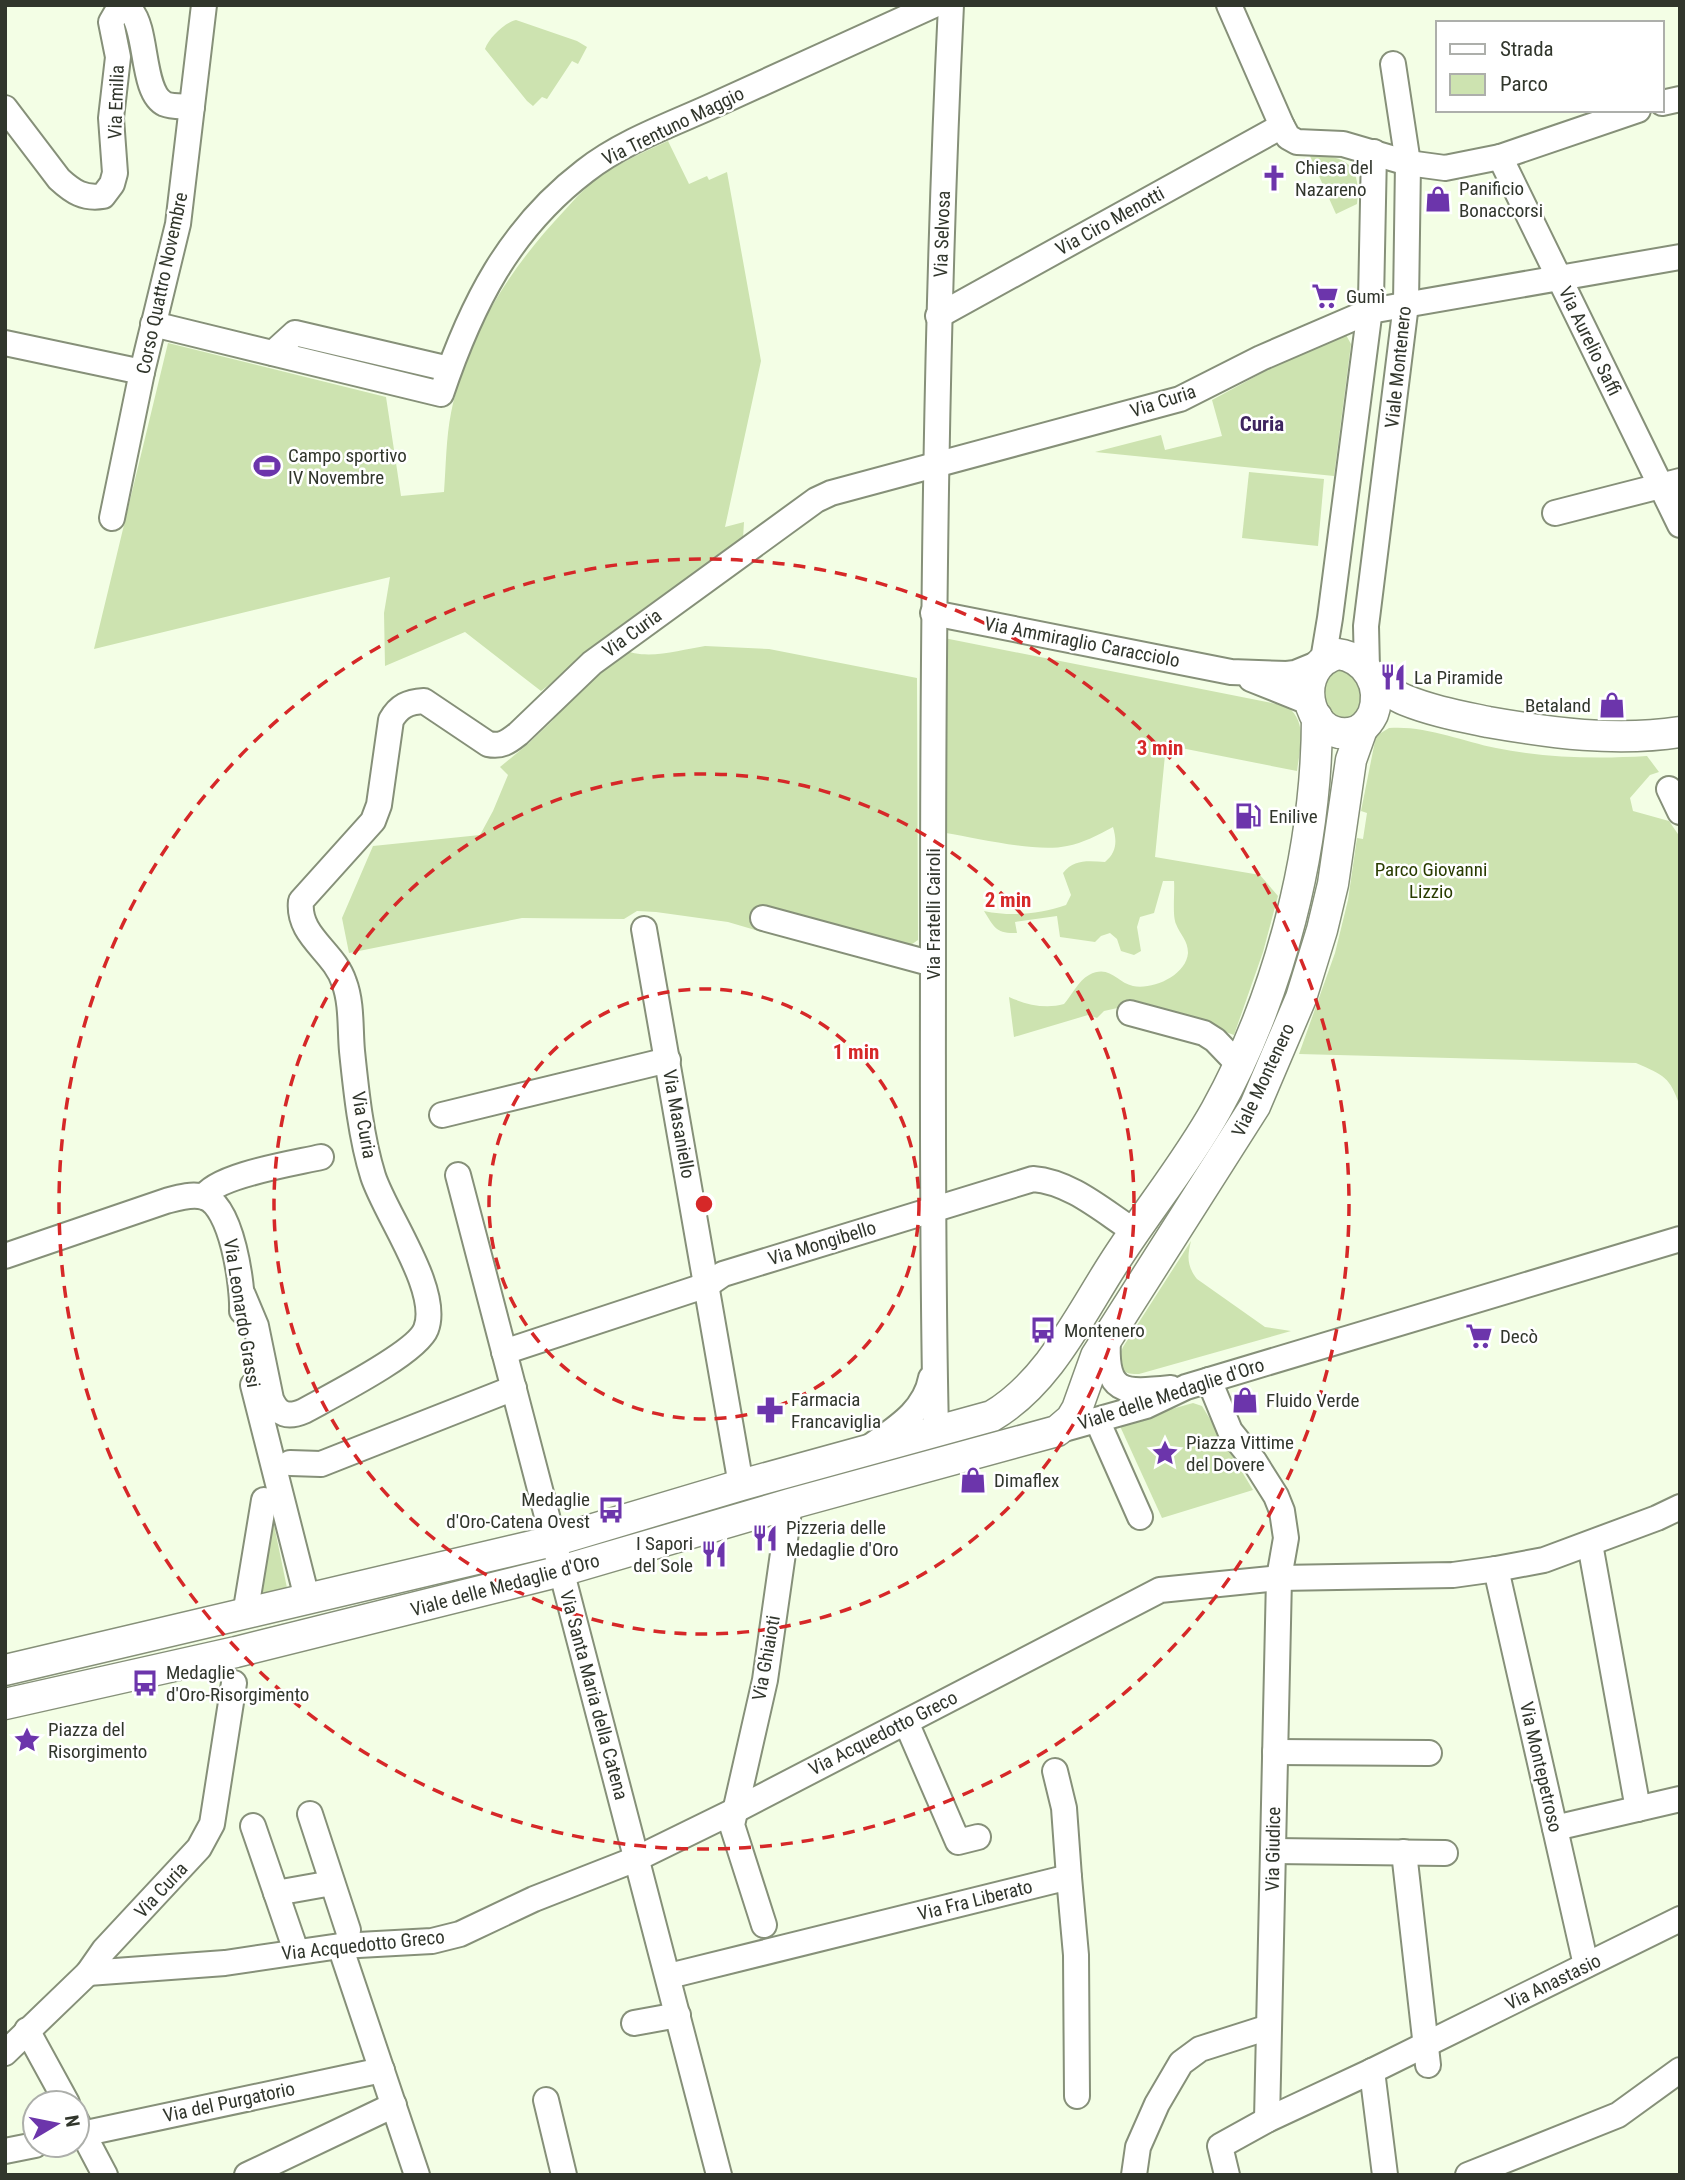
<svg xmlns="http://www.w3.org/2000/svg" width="1685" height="2180" viewBox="0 0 1685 2180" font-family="'Roboto Condensed',sans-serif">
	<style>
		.green { fill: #cde3b0 }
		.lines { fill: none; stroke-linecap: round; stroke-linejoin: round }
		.minor-casing { stroke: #869079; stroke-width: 28 }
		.major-casing { stroke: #869079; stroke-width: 33 }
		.minor { stroke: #fff; stroke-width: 24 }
		.major { stroke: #fff; stroke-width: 30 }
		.ring { fill: none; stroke: #d62828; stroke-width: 3.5; stroke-dasharray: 12 9 }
		.labels { text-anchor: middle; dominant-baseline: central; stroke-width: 5; stroke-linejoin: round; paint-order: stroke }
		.street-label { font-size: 19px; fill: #31362c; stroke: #fff }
		.poi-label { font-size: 19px; fill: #31362c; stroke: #fff; text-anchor: start }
		.park-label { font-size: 19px; fill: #293c00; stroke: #fff }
		.neighbourhood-label { font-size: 21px; font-weight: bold; fill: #3e255f; stroke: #fff }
		.centre { fill: #d62828; stroke: #fff; stroke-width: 3.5 }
		.ring-label { font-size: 21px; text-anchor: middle; font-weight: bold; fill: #d62828; stroke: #fff; stroke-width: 5; stroke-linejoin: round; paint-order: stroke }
	</style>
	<rect width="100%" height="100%" fill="#f3fee5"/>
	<!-- green -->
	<g class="green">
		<path d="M 516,20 L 577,41 L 587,47 L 578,64 L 572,61 L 547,99 L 542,97 L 533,106 L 527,101 L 485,49 C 489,38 504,23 516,20 Z"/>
		<path d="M 668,141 L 689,184 L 707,176 L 709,180 L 727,172 L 761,361 L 725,527 L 744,522 L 743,539 L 541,691 L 465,632 L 385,666 L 384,613 L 390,577 L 94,649 L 168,343 L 386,397 L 401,496 L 444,492 C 446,466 446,438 451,413 C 467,335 510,268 564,211 C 576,198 587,185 602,175 C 623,161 646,151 668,141 Z"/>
		<path d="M 1310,156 C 1348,154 1361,167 1357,204 L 1336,214 Z"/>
		<polygon points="1346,335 1351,344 1334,476 1095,452 1161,435 1165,450 1222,436 1212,400 1273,367"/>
		<polygon points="1249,472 1324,479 1318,546 1242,538"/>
		<path d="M 944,638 L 1287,706 C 1308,723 1300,747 1297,771 L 1166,745 L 1155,857 L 1260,875 L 1278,896 L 1263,952 L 1234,1035 L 1209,1026 L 1122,1007 L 1104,1011 L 1097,1018 L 1088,1015 L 1014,1037 L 1009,997 C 1027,1005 1046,1009 1064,1004 C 1072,995 1078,981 1089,975 C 1110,964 1117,983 1133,986 C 1152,990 1186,976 1188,953 C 1188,940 1180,935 1176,924 C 1172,915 1175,892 1174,881 L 1163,881 L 1154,913 L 1140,917 L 1137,927 L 1141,951 L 1134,955 L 1121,951 L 1117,939 L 1110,933 L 1101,936 L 1095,942 L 1060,937 L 1057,916 L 1015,922 L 1017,933 C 996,934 994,927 984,911 C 1012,917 1040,914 1066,905 L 1071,895 L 1063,873 C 1074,859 1088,861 1105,862 C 1117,852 1117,841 1113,827 C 1098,835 1083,843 1067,846 C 1036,853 978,838 946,833 L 941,775 Z"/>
		<path d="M 705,646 L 769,649 L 917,678 L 918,940 L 905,949 L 755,908 L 762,932 L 728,922 L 656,912 L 637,911 L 624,919 L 522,918 L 349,953 L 342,918 L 373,846 L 480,835 L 493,811 L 508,775 L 500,767 L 529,743 L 552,721 L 574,692 L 622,649 C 646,661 679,650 705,646 Z"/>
		<polygon points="1328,665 1361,675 1367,706 1346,725 1319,703"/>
		<path d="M 1389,728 C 1424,725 1462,741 1496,748 C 1546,758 1596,759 1647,756 L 1659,772 L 1650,775 L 1630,798 L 1633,811 L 1669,821 L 1680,837 L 1680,1106 C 1669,1076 1665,1076 1636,1063 L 1299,1054 L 1335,953 L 1348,900 L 1357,838 L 1363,839 L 1367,813 L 1361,811 L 1376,736 Z"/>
		<path d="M 1191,1241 C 1187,1257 1187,1266 1197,1279 L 1265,1327 L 1291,1331 L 1139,1374 C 1132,1374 1127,1374 1120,1369 L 1120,1354 L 1123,1347 Z"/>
		<polygon points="1193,1403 1202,1406 1253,1490 1162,1518 1119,1424"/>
		<polygon points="273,1520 287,1588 262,1595"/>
	</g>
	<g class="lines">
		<!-- minor casing -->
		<g class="minor-casing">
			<g id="minor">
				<polyline points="1229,5 1282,126 1288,137 1297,142 1343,144 1408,163 1445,168 1500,157 1638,110"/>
				<polyline points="1662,103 1680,99"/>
				<path d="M 5,108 L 59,179 C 73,192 84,199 103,196 L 112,184 L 115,173 L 111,118 L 118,57 L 111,22 L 118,10 L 131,11 C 148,30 141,93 165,104 C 172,107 184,106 192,107"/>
				<polyline points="1500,157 1680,525"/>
				<polyline points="938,316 1282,126"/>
				<path d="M 153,324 L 441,394 C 471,305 509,229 585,171 C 622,142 670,125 712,106 C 786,72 860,39 934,5"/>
				<polyline points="5,343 142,372"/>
				<polyline points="273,353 295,333 449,369"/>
				<polyline points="1555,513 1680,481"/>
				<polyline points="112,518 142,372 178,224 204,5"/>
				<polyline points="933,613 1231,672 1287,674 1295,673 1317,664"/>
				<polyline points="1323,660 1330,618 1371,301 1374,152"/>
				<polyline points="1367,669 1366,626 1406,304 1408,163 1393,64"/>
				<polyline points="1251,679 1311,703"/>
				<polyline points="1669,789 1680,812"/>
				<polyline points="763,918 933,964"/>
				<polyline points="644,929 741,1485"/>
				<polyline points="1130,1013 1204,1033 1215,1040 1238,1064"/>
				<polyline points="442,1115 668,1060"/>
				<polyline points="458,1175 719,2175"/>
				<path d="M 204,1197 C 216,1175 296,1163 321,1157"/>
				<path d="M 5,1256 L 166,1201 C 177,1198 192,1193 204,1197 C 232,1205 243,1286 242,1311"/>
				<path d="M 243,1295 L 256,1326 L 271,1399 C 278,1415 288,1418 304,1411 C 329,1397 417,1353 426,1329 C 441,1290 385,1214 373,1176 C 361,1138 356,1090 352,1051 C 350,1029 352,1003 344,982 C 334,951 297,936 301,901 L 373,821 L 379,805 L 391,720 C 399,706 408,702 424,701 L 488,744 C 501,747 508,742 518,734 L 592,663 L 816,500 L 831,493 L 1180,399 L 1261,358 L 1370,311 L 1680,257"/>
				<path d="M 1108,1338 C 1105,1394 1122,1393 1171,1388"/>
				<path d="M 504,1352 L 707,1285 L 723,1274 L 1033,1179 C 1071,1182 1103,1211 1134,1231"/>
				<polyline points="1209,1380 1230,1431 1254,1461 1276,1496 1282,1511 1286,1538 1279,1578 1267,2120"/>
				<polyline points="253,1385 307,1598"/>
				<polyline points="1097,1420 1140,1517"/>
				<path d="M 936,1430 C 932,1263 933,1096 933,929 C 933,621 936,313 951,5"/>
				<polyline points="1057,1431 1146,1406 1186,1387 1680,1239"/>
				<path d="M 871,1446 C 896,1428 925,1411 931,1378"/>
				<polyline points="290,1463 321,1464 514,1388"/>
				<polyline points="1590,1544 1638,1809"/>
				<polyline points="1496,1569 1586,1965"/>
				<polyline points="245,1615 264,1500"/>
				<polyline points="906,1722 958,1842 978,1837"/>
				<polyline points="1275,1752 1429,1753"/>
				<polyline points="1055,1771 1064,1808 1069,1877"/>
				<polyline points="310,1814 348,1930"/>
				<polyline points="253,1826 296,1951"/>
				<polyline points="1555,1828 1680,1799"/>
				<polyline points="1273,1851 1445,1853"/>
				<polyline points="1404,1852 1428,2065"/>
				<polyline points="276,1893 332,1883"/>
				<polyline points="764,1925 732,1825 765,1680 790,1504"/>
				<polyline points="340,1946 417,2175"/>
				<polyline points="88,1973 225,1963 340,1946 432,1941 460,1934 534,1899 636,1859 734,1811 1160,1590 1279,1578 1453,1575 1496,1569 1544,1560 1657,1518 1680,1507"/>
				<polyline points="669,1976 1069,1877 1076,1955 1077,2096"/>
				<polyline points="634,2023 678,2015"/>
				<polyline points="27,2030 67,2103"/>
				<polyline points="5,2053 88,1973 104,1950 199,1848 212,1824 234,1683"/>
				<polyline points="1372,2071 1385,2175"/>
				<polyline points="546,2100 564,2175"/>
				<polyline points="77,2122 105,2175"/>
				<polyline points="77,2135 382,2070"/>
				<polyline points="5,2151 35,2145"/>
				<polyline points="247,2175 394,2105"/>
				<polyline points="1134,2175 1138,2147 1157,2104 1181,2063 1200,2049 1269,2027"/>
				<polyline points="1227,2175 1220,2146 1267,2120 1372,2071 1680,1919"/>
				<polyline points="1468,2175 1618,2115 1680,2070"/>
			</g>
		</g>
		<!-- major casing -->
		<g class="major-casing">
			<g id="major">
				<path d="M 1338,654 C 1367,658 1383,686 1373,714 C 1368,724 1361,732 1349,733 C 1305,738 1292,666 1338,654 Z"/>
				<path d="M 1371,675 C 1381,685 1392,695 1405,700 C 1432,711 1460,716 1488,722 C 1551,733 1616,742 1680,732"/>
				<path d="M 5,1670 L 553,1541 L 741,1485 L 992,1416 C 1048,1383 1079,1317 1113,1264 C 1146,1212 1186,1164 1216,1110 C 1280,994 1317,850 1317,717"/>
				<polyline points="5,1704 236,1652 561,1571 790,1504 1057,1431 1071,1419 1077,1409 1096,1356 1255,1106 1301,998 1322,930 1333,884 1351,760 1362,729"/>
			</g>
		</g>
		<!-- minor -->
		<use href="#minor" class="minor"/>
		<!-- major -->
		<use href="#major" class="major"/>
	</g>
	<!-- distance rings -->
	<g class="ring">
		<circle cx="704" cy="1204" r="215"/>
		<circle cx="704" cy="1204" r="430"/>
		<circle cx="704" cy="1204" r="645"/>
	</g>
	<!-- icons -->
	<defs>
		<g id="church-bare" transform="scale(2.1)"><path d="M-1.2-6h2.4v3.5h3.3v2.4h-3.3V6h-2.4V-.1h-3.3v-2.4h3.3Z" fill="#6c35ab" stroke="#fff" stroke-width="2.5" paint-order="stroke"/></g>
		<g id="shop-bare" transform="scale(2.1)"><path d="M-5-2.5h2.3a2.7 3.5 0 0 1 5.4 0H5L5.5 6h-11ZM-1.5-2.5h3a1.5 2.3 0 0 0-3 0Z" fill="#6c35ab" stroke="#fff" stroke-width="2.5" paint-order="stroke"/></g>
		<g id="supermarket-bare" transform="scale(2.1)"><path d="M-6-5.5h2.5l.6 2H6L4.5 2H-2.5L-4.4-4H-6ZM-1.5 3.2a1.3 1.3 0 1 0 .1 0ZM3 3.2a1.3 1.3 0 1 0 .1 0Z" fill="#6c35ab" stroke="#fff" stroke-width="2.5" paint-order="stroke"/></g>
		<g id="stadium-bare" transform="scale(2.1)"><path d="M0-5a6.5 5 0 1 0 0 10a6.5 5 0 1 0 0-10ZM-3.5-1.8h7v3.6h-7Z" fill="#6c35ab" stroke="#fff" stroke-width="2.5" paint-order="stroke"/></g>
		<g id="restaurant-bare" transform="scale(2.1)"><path d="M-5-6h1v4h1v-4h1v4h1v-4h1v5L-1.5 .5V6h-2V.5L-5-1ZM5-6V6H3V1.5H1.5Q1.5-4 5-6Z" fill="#6c35ab" stroke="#fff" stroke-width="2.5" paint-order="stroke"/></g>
		<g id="fuel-bare" transform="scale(2.1)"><path d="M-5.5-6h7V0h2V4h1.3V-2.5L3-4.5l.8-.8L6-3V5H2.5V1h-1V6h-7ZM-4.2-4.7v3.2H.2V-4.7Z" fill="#6c35ab" stroke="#fff" stroke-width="2.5" paint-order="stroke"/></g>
		<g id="bus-bare" transform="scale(2.1)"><path d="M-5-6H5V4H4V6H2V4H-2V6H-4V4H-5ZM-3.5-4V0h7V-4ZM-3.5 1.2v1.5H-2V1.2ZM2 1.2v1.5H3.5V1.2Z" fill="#6c35ab" stroke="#fff" stroke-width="2.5" paint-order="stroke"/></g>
		<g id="pharmacy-bare" transform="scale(2.1)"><path d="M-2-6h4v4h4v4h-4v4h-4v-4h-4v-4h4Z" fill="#6c35ab" stroke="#fff" stroke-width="2.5" paint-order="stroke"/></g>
		<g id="sight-bare" transform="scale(2.1)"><path d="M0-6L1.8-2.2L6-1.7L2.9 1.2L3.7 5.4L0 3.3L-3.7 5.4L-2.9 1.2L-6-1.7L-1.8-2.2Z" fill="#6c35ab" stroke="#fff" stroke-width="2.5" paint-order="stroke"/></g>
	</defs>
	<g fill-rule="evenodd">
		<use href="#church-bare" x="1274" y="178"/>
		<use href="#shop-bare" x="1438" y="199"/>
		<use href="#supermarket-bare" x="1325" y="296"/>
		<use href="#stadium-bare" x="267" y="466"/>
		<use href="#restaurant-bare" x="1393" y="677"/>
		<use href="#shop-bare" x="1612" y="705"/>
		<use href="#fuel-bare" x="1248" y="816"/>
		<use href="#bus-bare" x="1043" y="1330"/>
		<use href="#supermarket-bare" x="1479" y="1336"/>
		<use href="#shop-bare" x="1245" y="1400"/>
		<use href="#pharmacy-bare" x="770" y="1410"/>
		<use href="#sight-bare" x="1165" y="1453"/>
		<use href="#shop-bare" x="973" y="1480"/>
		<use href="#bus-bare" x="611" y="1510"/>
		<use href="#restaurant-bare" x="765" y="1538"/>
		<use href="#restaurant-bare" x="714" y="1554"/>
		<use href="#bus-bare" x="145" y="1683"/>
		<use href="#sight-bare" x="27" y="1740"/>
	</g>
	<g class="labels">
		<!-- street labels -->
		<g class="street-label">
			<text transform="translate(116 102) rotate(-88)">Via Emilia</text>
			<text transform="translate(673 126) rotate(-26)">Via Trentuno Maggio</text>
			<text transform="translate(1110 221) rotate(-29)">Via Ciro Menotti</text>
			<text transform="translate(942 234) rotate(-88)">Via Selvosa</text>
			<text transform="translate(162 283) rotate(-78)">Corso Quattro Novembre</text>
			<text transform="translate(1590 341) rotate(64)">Via Aurelio Saffi</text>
			<text transform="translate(1398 367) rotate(-84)">Viale Montenero</text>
			<text transform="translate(1163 401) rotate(-18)">Via Curia</text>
			<text transform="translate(632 633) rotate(-36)">Via Curia</text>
			<text transform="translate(1082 642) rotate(11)">Via Ammiraglio Caracciolo</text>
			<text transform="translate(933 914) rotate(-90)">Via Fratelli Cairoli</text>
			<text transform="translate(1263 1080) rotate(-65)">Viale Montenero</text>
			<text transform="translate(679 1124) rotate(80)">Via Masaniello</text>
			<text transform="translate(364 1125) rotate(80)">Via Curia</text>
			<text transform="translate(822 1243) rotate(-17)">Via Mongibello</text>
			<text transform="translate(242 1313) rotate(81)">Via Leonardo Grassi</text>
			<text transform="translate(1171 1394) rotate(-18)">Viale delle Medaglie d'Oro</text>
			<text transform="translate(505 1585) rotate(-15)">Viale delle Medaglie d'Oro</text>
			<text transform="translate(766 1658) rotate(-80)">Via Ghiaioti</text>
			<text transform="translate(594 1695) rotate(75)">Via Santa Maria della Catena</text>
			<text transform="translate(883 1733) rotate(-27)">Via Acquedotto Greco</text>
			<text transform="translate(1541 1767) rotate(77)">Via Montepetroso</text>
			<text transform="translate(1273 1849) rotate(-89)">Via Giudice</text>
			<text transform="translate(161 1890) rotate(-47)">Via Curia</text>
			<text transform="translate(975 1900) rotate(-14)">Via Fra Liberato</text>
			<text transform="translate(363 1945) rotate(-6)">Via Acquedotto Greco</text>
			<text transform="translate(1553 1982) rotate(-26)">Via Anastasio</text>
			<text transform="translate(229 2102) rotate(-12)">Via del Purgatorio</text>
		</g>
		<!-- poi labels -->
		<g class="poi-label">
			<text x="1295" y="167">Chiesa del<tspan x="1295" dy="22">Nazareno</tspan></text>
			<text x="1459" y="188">Panificio<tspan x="1459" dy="22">Bonaccorsi</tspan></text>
			<text x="1346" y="296">Gumì</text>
			<text x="288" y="455">Campo sportivo<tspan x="288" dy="22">IV Novembre</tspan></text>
			<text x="1414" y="677">La Piramide</text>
			<text x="1591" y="705" text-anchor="end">Betaland</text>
			<text x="1269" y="816">Enilive</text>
			<text x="1064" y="1330">Montenero</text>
			<text x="1500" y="1336">Decò</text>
			<text x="791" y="1399">Farmacia<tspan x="791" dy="22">Francaviglia</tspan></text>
			<text x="1266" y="1400">Fluido Verde</text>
			<text x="1186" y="1442">Piazza Vittime<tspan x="1186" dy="22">del Dovere</tspan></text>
			<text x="994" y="1480">Dimaflex</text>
			<text x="590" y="1499" text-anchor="end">Medaglie<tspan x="590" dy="22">d'Oro-Catena Ovest</tspan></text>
			<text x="786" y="1527">Pizzeria delle<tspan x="786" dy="22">Medaglie d'Oro</tspan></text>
			<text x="693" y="1543" text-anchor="end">I Sapori<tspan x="693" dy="22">del Sole</tspan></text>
			<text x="166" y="1672">Medaglie<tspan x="166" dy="22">d'Oro-Risorgimento</tspan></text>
			<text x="48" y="1729">Piazza del<tspan x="48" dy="22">Risorgimento</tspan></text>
		</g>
		<!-- park labels -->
		<g class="park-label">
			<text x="1431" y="869">Parco Giovanni<tspan x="1431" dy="22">Lizzio</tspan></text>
		</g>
		<!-- neighbourhood labels -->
		<g class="neighbourhood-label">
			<text x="1262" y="424">Curia</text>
		</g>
	</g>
	<circle cx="704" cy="1204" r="10" class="centre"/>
	<g class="ring-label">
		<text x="1160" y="755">3 min</text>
		<text x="1008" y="907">2 min</text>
		<text x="856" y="1059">1 min</text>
	</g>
	<!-- border -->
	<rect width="1685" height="2180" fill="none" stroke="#31362c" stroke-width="14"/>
	<!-- legend -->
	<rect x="1436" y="21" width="228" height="91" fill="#ffffff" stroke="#adafab" stroke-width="2"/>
	<rect x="1450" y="44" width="35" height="10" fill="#ffffff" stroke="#adafab" stroke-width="2"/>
	<text x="1500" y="56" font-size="21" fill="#31362c">Strada</text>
	<rect x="1450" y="74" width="35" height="21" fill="#cde3b0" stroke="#adafab" stroke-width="2"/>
	<text x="1500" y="91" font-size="21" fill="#31362c">Parco</text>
	<!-- north arrow -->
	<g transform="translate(56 2124) rotate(80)"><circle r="33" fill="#ffffff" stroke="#adafab" stroke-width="2"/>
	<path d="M0-5L12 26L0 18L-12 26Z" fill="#6c35ab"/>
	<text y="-10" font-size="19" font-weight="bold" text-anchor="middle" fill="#31362c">N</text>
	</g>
</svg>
